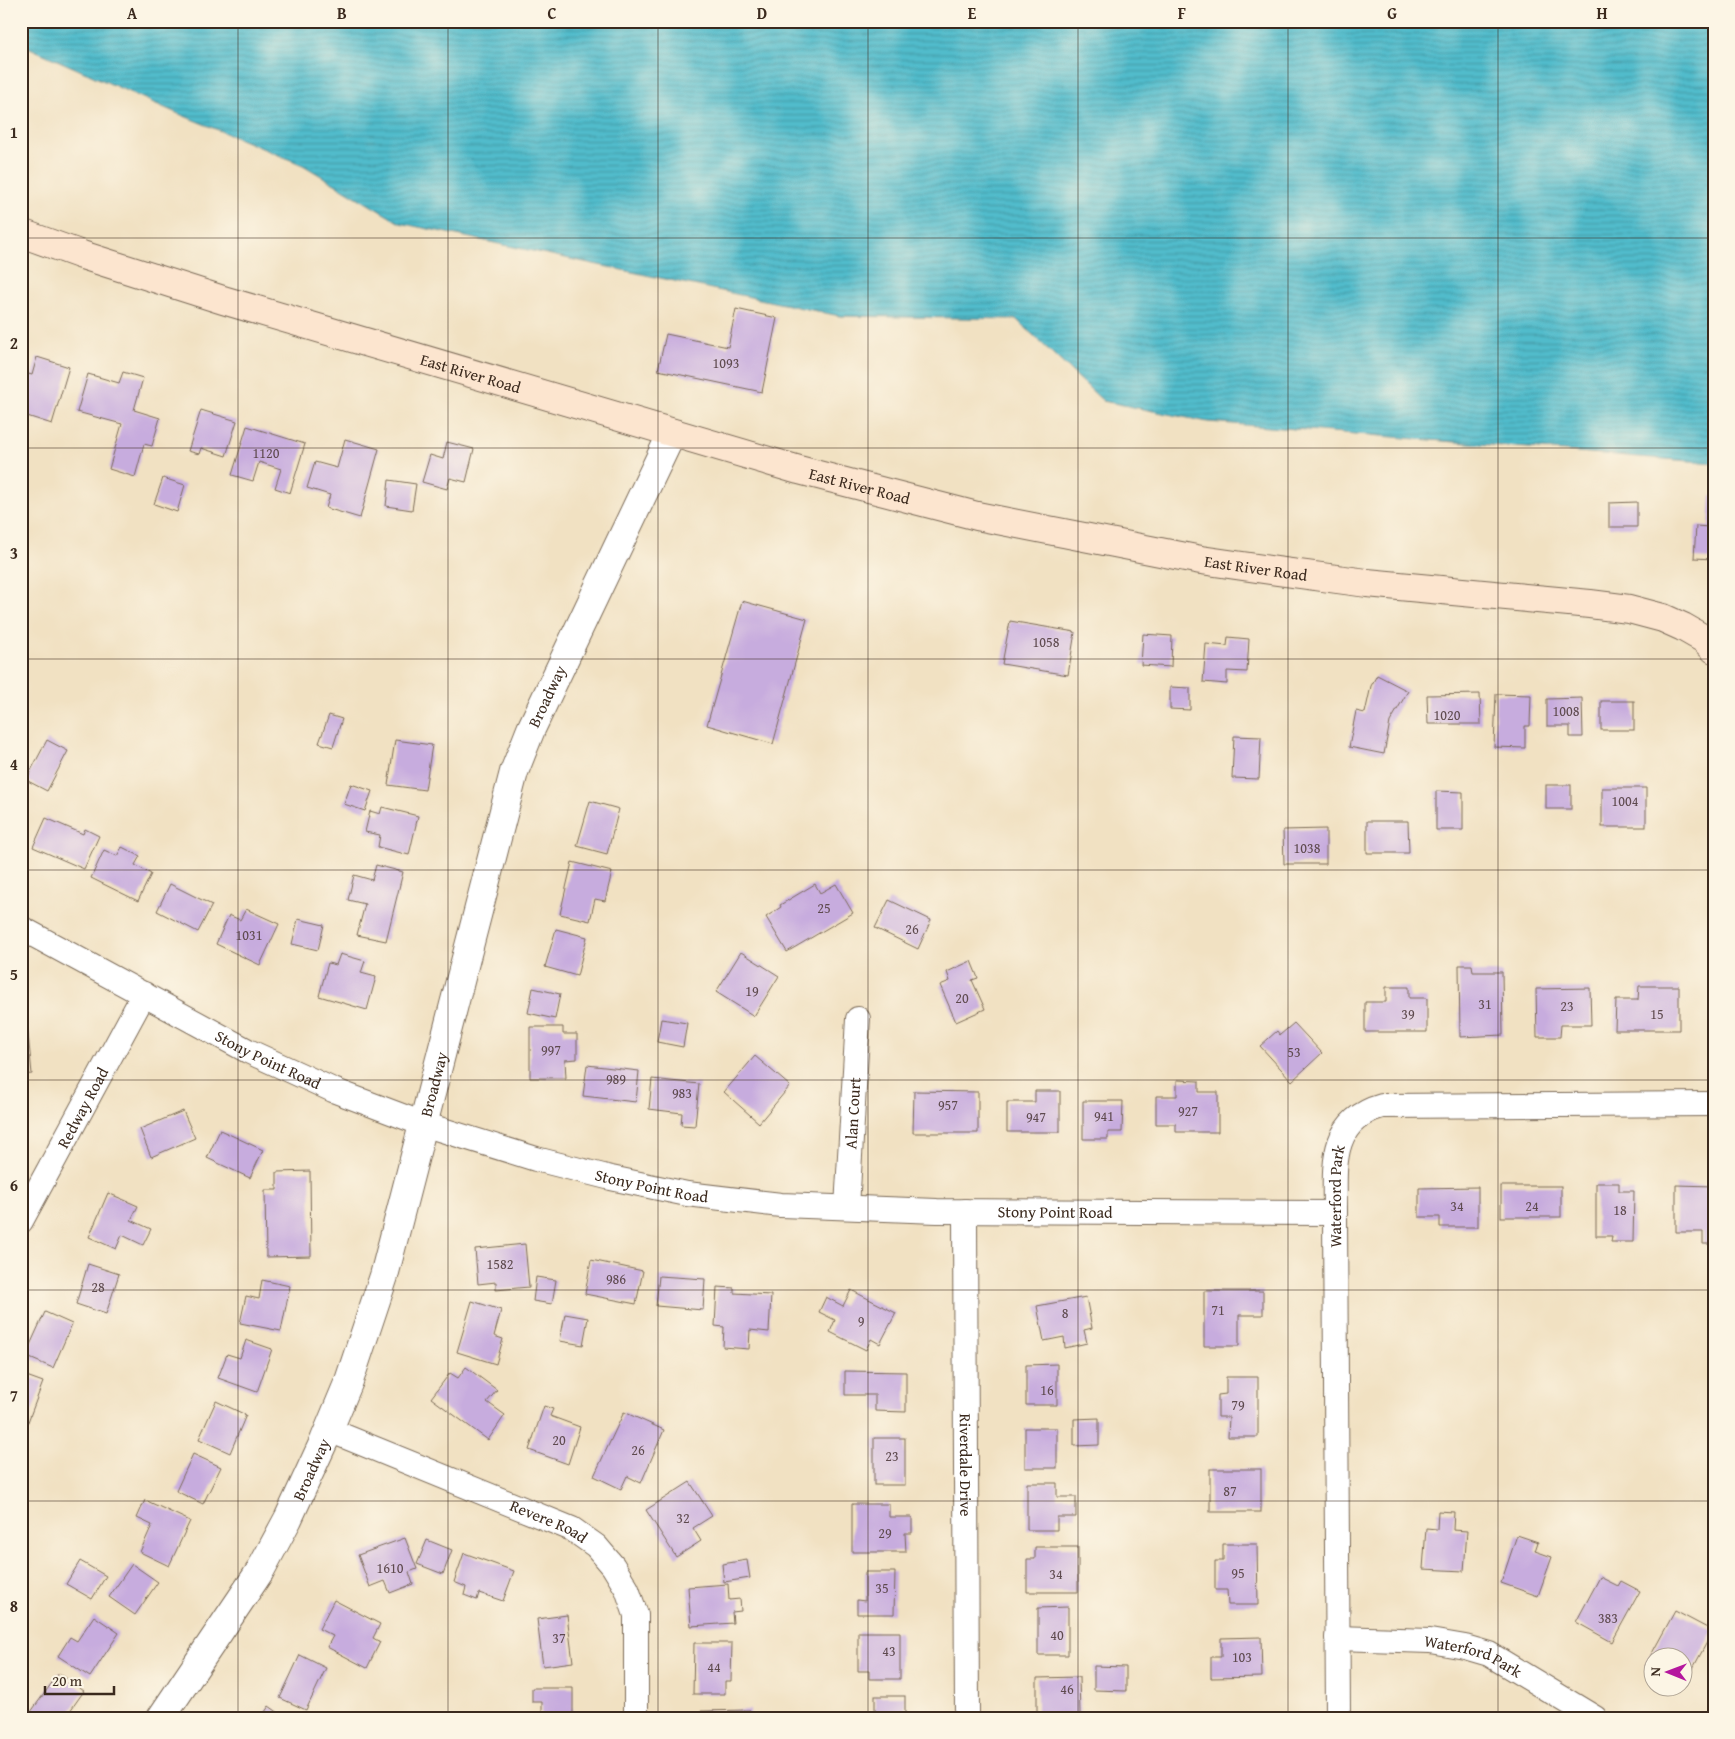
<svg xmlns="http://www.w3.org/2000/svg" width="1735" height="1739" viewBox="0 0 1735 1739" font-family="'Gentium Book Plus',serif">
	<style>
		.water { fill: url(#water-rules); stroke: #467375 }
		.building { fill: #c7acde }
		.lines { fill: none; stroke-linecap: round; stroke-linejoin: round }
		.minor-casing { stroke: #7b6a57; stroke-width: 26 }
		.tertiary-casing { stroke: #7b6a57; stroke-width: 30 }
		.secondary-casing { stroke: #7b6a57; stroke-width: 30 }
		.minor { stroke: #fff; stroke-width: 24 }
		.tertiary { stroke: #fff; stroke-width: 28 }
		.secondary { stroke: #fce5cf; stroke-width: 28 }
		.grid { fill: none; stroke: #3b2a1e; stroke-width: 1; stroke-opacity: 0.55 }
		.labels { text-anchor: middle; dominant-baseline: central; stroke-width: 4; stroke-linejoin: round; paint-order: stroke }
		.number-label { font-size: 14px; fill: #5e4a4e }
		.street-label { font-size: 16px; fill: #3b2a1e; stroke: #fcf5e5 }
		.neatline { fill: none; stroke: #3b2a1e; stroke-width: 2 }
		.grid-label { font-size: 16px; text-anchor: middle; font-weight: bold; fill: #3b2a1e }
	</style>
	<defs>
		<pattern id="water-rules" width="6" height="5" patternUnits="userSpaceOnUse" patternTransform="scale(1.25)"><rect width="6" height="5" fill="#51bccc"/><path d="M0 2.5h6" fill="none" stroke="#4499a5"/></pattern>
	</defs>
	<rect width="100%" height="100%" fill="#fcf5e5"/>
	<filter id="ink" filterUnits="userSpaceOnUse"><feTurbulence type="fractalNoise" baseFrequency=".02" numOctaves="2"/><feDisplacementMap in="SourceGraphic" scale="10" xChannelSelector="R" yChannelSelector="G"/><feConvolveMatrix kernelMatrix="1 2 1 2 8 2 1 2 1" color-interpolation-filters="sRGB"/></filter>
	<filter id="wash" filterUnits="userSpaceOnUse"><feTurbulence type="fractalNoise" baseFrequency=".0096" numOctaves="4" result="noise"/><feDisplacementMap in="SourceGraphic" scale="20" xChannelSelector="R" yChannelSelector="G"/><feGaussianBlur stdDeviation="1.12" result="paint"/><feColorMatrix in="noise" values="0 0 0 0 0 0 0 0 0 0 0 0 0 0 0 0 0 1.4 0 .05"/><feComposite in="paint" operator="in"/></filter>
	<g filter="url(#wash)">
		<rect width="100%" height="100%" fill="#f1e1c2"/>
		<!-- water -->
		<polygon class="water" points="21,21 1714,21 1714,463 1208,422 1103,401 1016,319 840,316 400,223 303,165 172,111 21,44"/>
		<g id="blocks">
			<!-- building -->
			<g class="building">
				<polygon points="736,309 777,318 762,392 658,370 666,334 728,347"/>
				<polygon points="37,357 69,367 52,424 21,414 21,372 32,375"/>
				<polygon points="123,372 143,378 134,410 160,418 152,446 144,444 135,477 109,469 122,424 77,412 88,374 119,383"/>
				<polygon points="201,410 237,421 226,456 201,448 199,454 188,451"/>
				<polygon points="247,426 305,444 290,493 275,488 281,469 259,462 253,481 232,475"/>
				<polygon points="345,439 379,449 360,518 326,508 330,495 307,488 315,462 337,468"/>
				<polygon points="447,442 474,449 466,482 450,478 447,489 422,482 430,455 443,459"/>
				<polygon points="163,478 185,485 177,512 154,504"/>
				<polygon points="389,480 416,484 412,510 386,506"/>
				<polygon points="1711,495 1714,495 1714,559 1694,558 1696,526 1709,527"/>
				<polygon points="1637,502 1637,527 1609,527 1609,503"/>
				<polygon points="742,601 807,619 773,744 707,725"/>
				<polygon points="1010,621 1075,632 1068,675 1002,664"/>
				<polygon points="1143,634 1172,636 1171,667 1141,665"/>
				<polygon points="1228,637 1249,639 1247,672 1227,671 1227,684 1203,682 1206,644 1227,646"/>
				<polygon points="1377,675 1408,691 1390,722 1384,754 1349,747 1356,711 1365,713 1371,686"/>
				<polygon points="1170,687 1190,688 1190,710 1170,709"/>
				<polygon points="1480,694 1481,724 1428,724 1427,695"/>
				<polygon points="1496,694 1531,695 1530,726 1525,726 1525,748 1494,747"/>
				<polygon points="1582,698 1583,737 1570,737 1570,726 1547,726 1547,699"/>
				<rect x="1601" y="701" width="33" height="29"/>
				<polygon points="329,715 342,719 333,747 319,743"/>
				<polygon points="1234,736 1261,737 1259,779 1232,778"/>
				<polygon points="47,740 68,751 47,791 26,780"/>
				<polygon points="395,740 432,745 425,790 388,785"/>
				<polygon points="351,784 372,791 365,811 344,804"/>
				<rect x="1546" y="785" width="25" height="24"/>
				<rect x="1602" y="788" width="44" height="39"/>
				<polygon points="1436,791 1463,792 1463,830 1436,830"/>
				<polygon points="590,801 619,809 607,854 577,846"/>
				<polygon points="382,807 418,816 409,855 378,847 380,835 365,832 370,811 380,814"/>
				<polygon points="46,818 83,834 85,829 99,836 84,869 33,847"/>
				<polygon points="1367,821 1408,821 1409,853 1367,853"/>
				<polygon points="1326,829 1326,864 1284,864 1283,830"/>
				<polygon points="122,847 140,856 135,865 151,874 138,901 91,878 104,850 117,856"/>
				<polygon points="572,862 612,872 605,901 595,899 590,921 560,914"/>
				<polygon points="376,865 403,872 386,941 357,935 365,904 348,900 354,875 372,880"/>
				<polygon points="170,884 212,905 198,932 157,911"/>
				<polygon points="815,884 820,893 836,884 853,913 787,952 766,917 781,907 780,905"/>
				<polygon points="889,900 931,920 918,949 875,928"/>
				<polygon points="246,909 279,924 260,965 216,944 229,915 240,920"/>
				<polygon points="298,919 324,925 318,950 292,944"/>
				<polygon points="556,929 587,937 577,976 545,967"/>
				<polygon points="741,952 779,976 754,1016 716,992"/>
				<polygon points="340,954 365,961 361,973 376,977 367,1010 319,996 328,963 336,965"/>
				<polygon points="971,961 978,978 972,980 985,1009 956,1022 940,985 950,981 947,972"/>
				<polygon points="1459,965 1472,965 1473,972 1502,972 1503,1035 1460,1037"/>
				<polygon points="1639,986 1679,986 1679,1030 1615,1030 1616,1000 1638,1000"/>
				<polygon points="1386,987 1409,987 1409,998 1427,998 1427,1032 1365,1032 1365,1002 1386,1002"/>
				<polygon points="533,988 560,994 555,1019 528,1013"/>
				<polygon points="1590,988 1591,1025 1561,1025 1560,1037 1537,1037 1536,989"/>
				<polygon points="661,1019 687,1023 683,1047 657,1042"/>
				<polygon points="1294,1023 1322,1053 1292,1081 1260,1046 1277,1031 1280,1035"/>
				<polygon points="27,1024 32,1074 21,1075 21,1025"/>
				<polygon points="530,1027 563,1027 563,1034 577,1034 577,1059 565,1060 566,1078 530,1078"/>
				<polygon points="755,1056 790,1086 759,1123 724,1092"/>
				<polygon points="587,1065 639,1071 636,1102 583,1096"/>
				<polygon points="652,1079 699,1084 695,1126 681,1125 682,1113 649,1109"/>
				<polygon points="1177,1080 1199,1081 1199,1092 1218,1092 1218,1132 1176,1132 1176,1124 1156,1124 1156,1096 1177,1096"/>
				<polygon points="914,1091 978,1092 978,1133 913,1133"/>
				<polygon points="1035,1091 1060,1091 1060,1132 1007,1132 1007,1102 1035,1102"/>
				<polygon points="1083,1101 1123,1101 1122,1132 1108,1132 1108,1139 1083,1139"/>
				<polygon points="183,1111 195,1138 151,1157 140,1129"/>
				<polygon points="220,1130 263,1150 250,1178 207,1158"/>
				<polygon points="310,1171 311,1256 266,1257 265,1190 277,1190 277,1172"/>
				<polygon points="1596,1183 1619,1183 1619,1191 1634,1191 1633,1242 1611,1242 1612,1236 1596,1236"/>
				<polygon points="1676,1185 1714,1186 1714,1244 1703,1244 1703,1232 1676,1232"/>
				<rect x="1501" y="1186" width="60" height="31"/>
				<polygon points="1478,1187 1478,1227 1440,1227 1440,1217 1419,1217 1419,1188"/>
				<polygon points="108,1193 138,1206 131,1220 151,1229 143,1245 122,1235 116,1249 89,1237"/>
				<polygon points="525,1244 529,1287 496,1290 496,1282 478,1284 475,1249"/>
				<polygon points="591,1260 643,1271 636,1304 585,1294"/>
				<polygon points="88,1264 119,1274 106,1314 76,1304"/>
				<polygon points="659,1276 705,1279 703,1310 656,1306"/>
				<polygon points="536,1277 556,1280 552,1304 533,1301"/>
				<polygon points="262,1280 290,1286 281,1331 240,1323 246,1296 259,1299"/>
				<polygon points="717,1287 734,1288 734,1293 771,1295 769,1332 750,1330 749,1349 723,1347 724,1327 715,1326"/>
				<polygon points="851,1290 896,1313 880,1344 871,1339 866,1350 830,1332 835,1320 819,1312 826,1297 843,1306"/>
				<polygon points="1204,1291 1263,1291 1263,1315 1239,1315 1239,1346 1204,1346"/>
				<polygon points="1086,1297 1092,1328 1084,1330 1087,1343 1065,1348 1064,1337 1044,1341 1037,1306"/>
				<polygon points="472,1301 501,1310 494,1336 503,1339 496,1364 457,1352"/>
				<polygon points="45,1312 72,1324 53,1368 25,1356"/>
				<polygon points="565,1314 588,1318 583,1345 560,1341"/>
				<polygon points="246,1340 272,1349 257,1392 218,1378 227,1354 240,1358"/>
				<polygon points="1057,1364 1057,1405 1026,1405 1026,1365"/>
				<polygon points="466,1367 497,1390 487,1402 505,1415 488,1440 431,1398 450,1373 458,1378"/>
				<polygon points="845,1371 906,1372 906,1412 875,1411 875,1395 845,1395"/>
				<polygon points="21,1374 43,1382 26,1427 21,1425"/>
				<polygon points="1226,1377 1258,1377 1258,1437 1228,1437 1229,1417 1218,1417 1218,1395 1226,1394"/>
				<polygon points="216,1401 246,1415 230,1453 199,1439"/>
				<polygon points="544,1406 553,1409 550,1416 580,1427 568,1464 529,1450"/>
				<polygon points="624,1412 664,1430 641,1483 627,1476 621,1489 594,1476"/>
				<polygon points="1099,1418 1099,1445 1074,1446 1074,1419"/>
				<rect x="1025" y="1428" width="32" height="40"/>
				<rect x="874" y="1438" width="31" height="47"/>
				<polygon points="193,1454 221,1467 203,1504 176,1491"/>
				<rect x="1210" y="1469" width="51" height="43"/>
				<polygon points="690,1482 712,1516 693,1528 701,1541 676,1557 646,1510"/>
				<polygon points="1027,1483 1057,1483 1057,1497 1076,1497 1076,1517 1057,1517 1057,1530 1027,1530"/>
				<polygon points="145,1500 190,1521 169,1566 140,1552 152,1525 137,1518"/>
				<polygon points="852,1504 889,1504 889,1517 912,1517 912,1533 905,1533 906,1552 852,1552"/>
				<polygon points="1438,1511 1454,1512 1453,1530 1467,1531 1464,1571 1423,1569 1426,1528 1437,1529"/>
				<polygon points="1517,1535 1538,1542 1535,1551 1552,1557 1538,1596 1501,1583"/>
				<polygon points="405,1538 417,1569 409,1572 413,1584 390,1593 385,1581 370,1587 358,1555"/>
				<polygon points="427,1540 452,1550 443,1574 417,1564"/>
				<polygon points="1223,1544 1257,1544 1258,1605 1228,1605 1227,1590 1215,1590 1215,1561 1223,1561"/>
				<polygon points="1035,1547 1078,1547 1078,1592 1027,1592 1027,1559 1035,1559"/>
				<polygon points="464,1553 514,1571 503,1601 479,1593 477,1600 464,1595 466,1587 454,1582"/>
				<polygon points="747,1560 750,1578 724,1582 722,1564"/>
				<polygon points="80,1561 106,1576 92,1599 66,1584"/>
				<polygon points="132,1564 158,1582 135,1615 109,1597"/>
				<polygon points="865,1572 895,1572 894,1614 857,1614 857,1600 865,1601"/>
				<polygon points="1600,1577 1618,1586 1621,1581 1640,1591 1612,1642 1576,1622"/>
				<polygon points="728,1584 729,1600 740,1599 741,1611 732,1612 733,1623 691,1626 688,1587"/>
				<polygon points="334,1600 380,1624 373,1638 380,1642 367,1668 327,1647 333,1636 319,1629"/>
				<polygon points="1068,1607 1068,1655 1038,1655 1038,1608"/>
				<polygon points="1675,1611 1713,1631 1685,1683 1682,1681 1682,1656 1652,1656 1652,1669 1645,1666"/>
				<polygon points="567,1615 573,1662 543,1666 537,1619"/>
				<polygon points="94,1616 119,1633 90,1677 58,1656 70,1637 77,1641"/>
				<polygon points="858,1632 900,1632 900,1679 869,1679 869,1671 858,1671"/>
				<polygon points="1261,1637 1262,1677 1211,1678 1211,1657 1221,1657 1221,1638"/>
				<polygon points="694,1643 732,1643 731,1681 725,1681 725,1694 693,1694"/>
				<polygon points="300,1655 326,1668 306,1710 280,1698"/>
				<polygon points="1094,1666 1126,1667 1126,1691 1094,1690"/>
				<polygon points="59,1673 84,1691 65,1718 30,1718 28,1716"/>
				<polygon points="1079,1677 1080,1717 1037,1718 1037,1678"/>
				<polygon points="532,1688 573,1688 573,1718 542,1718 542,1702 532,1702"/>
				<rect x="875" y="1696" width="30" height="22"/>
				<polygon points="269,1706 286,1718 261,1718"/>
				<polygon points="750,1710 750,1718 700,1718 700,1711"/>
			</g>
		</g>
	</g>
	<g filter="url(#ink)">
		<use href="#blocks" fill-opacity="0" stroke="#7b6a57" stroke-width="1"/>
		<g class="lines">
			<!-- minor casing -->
			<g class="minor-casing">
				<g id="minor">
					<path id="s1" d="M 21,928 L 248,1051 L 333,1090 L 423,1124 L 536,1159 L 611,1178 L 687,1194 L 781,1205 L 937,1211 L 1335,1213"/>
					<path id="s2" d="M 847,1207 L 858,1019"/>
					<path id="s3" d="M 965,1211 L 967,1718"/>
					<path id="s4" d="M 21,1221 L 144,994"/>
					<path id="s5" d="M 329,1430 L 572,1529 L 596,1546 L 613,1566 L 627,1589 L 636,1615 L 636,1718"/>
					<path id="s6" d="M 1337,1638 L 1430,1641 L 1465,1647 L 1489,1654 L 1595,1718"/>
					<path id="s7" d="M 1338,1718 L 1335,1213 C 1335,1168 1328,1121 1382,1106 L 1714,1104"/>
				</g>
			</g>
			<!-- tertiary casing -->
			<g class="tertiary-casing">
				<g id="tertiary">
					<path id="s8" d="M 161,1718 L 260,1571 L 288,1519 L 324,1441 L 349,1381 L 384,1276 L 514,772 L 531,729 L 672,433"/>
				</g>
			</g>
			<!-- secondary casing -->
			<g class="secondary-casing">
				<g id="secondary">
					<path id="s9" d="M 21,233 L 82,255 L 223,300 L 799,470 L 977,516 L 1201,560 L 1277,571 L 1367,583 L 1590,604 L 1629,609 L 1663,618 L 1683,627 L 1704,639 L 1714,649"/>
				</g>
			</g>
			<!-- minor -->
			<use href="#minor" class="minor"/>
			<!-- tertiary -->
			<use href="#tertiary" class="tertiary"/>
			<!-- secondary -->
			<use href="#secondary" class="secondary"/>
		</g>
	</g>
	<!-- grid -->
	<path class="grid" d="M 238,21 L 238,1718M 448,21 L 448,1718M 658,21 L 658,1718M 868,21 L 868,1718M 1078,21 L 1078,1718M 1288,21 L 1288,1718M 1498,21 L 1498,1718M 21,238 L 1714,238M 21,448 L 1714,448M 21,659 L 1714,659M 21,870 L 1714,870M 21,1080 L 1714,1080M 21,1290 L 1714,1290M 21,1501 L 1714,1501"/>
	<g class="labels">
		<!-- number labels -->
		<g class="number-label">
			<text x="726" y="363">1093</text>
			<text x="266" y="453">1120</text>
			<text x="1046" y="642">1058</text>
			<text x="1566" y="711">1008</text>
			<text x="1447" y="715">1020</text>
			<text x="1625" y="801">1004</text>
			<text x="1307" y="848">1038</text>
			<text x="824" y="908">25</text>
			<text x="912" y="929">26</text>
			<text x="249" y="935">1031</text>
			<text x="752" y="991">19</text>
			<text x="962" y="998">20</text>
			<text x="1485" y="1004">31</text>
			<text x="1567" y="1006">23</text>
			<text x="1408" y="1014">39</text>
			<text x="1657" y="1014">15</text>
			<text x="551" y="1050">997</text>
			<text x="1294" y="1052">53</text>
			<text x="616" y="1079">989</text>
			<text x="682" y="1093">983</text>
			<text x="948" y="1105">957</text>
			<text x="1188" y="1111">927</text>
			<text x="1104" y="1116">941</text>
			<text x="1036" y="1117">947</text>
			<text x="1457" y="1206">34</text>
			<text x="1532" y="1206">24</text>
			<text x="1620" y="1210">18</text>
			<text x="500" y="1264">1582</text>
			<text x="616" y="1279">986</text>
			<text x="98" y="1287">28</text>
			<text x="1218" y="1310">71</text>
			<text x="1065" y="1313">8</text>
			<text x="861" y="1321">9</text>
			<text x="1047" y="1390">16</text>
			<text x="1238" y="1405">79</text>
			<text x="559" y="1440">20</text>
			<text x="638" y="1450">26</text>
			<text x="892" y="1456">23</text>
			<text x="1230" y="1491">87</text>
			<text x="683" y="1518">32</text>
			<text x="885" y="1533">29</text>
			<text x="390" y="1568">1610</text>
			<text x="1238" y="1573">95</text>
			<text x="1056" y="1574">34</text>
			<text x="882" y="1588">35</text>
			<text x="1608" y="1618">383</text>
			<text x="1057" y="1635">40</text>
			<text x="559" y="1638">37</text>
			<text x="889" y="1651">43</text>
			<text x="1242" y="1657">103</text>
			<text x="714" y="1667">44</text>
			<text x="1067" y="1689">46</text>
		</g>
		<!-- street labels -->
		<g class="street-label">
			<text stroke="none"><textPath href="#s9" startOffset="471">East River Road</textPath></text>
			<text stroke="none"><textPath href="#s9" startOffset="876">East River Road</textPath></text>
			<text stroke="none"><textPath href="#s9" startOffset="1281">East River Road</textPath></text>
			<text stroke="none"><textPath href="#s8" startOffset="1101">Broadway</textPath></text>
			<text stroke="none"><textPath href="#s1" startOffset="280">Stony Point Road</textPath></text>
			<text stroke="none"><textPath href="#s8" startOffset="696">Broadway</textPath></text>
			<text stroke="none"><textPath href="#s4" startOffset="129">Redway Road</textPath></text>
			<text stroke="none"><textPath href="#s2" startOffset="94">Alan Court</textPath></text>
			<text stroke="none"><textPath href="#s1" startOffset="685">Stony Point Road</textPath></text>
			<text stroke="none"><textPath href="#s7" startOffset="522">Waterford Park</textPath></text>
			<text stroke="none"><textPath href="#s1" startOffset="1090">Stony Point Road</textPath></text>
			<text stroke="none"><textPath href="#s3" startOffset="254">Riverdale Drive</textPath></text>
			<text stroke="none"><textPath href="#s8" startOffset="291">Broadway</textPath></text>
			<text stroke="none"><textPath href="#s5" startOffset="238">Revere Road</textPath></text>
			<text stroke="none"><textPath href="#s6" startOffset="139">Waterford Park</textPath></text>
		</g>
	</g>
	<!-- margin -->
	<rect width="1735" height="1739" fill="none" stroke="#fcf5e5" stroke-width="55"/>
	<!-- north arrow -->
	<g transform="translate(1668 1672) rotate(271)"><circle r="24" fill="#fcf5e5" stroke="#afa495"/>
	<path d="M0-4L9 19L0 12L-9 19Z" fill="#b5179e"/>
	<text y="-8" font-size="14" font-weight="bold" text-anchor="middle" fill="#3b2a1e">N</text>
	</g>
	<!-- scale -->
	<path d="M45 1686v8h69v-8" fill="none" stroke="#3b2a1e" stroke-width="2.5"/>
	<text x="52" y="1686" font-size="15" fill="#3b2a1e" stroke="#fcf5e5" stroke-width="4" paint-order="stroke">20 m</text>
	<rect x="28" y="28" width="1680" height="1684" class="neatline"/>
	<g class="grid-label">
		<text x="132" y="19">A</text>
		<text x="342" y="19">B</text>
		<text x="552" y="19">C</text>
		<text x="762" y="19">D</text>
		<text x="972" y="19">E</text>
		<text x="1182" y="19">F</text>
		<text x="1392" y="19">G</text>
		<text x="1602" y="19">H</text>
		<text x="14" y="138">1</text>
		<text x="14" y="349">2</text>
		<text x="14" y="559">3</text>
		<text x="14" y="770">4</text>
		<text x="14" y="980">5</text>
		<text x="14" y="1191">6</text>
		<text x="14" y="1401">7</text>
		<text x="14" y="1612">8</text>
	</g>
</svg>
